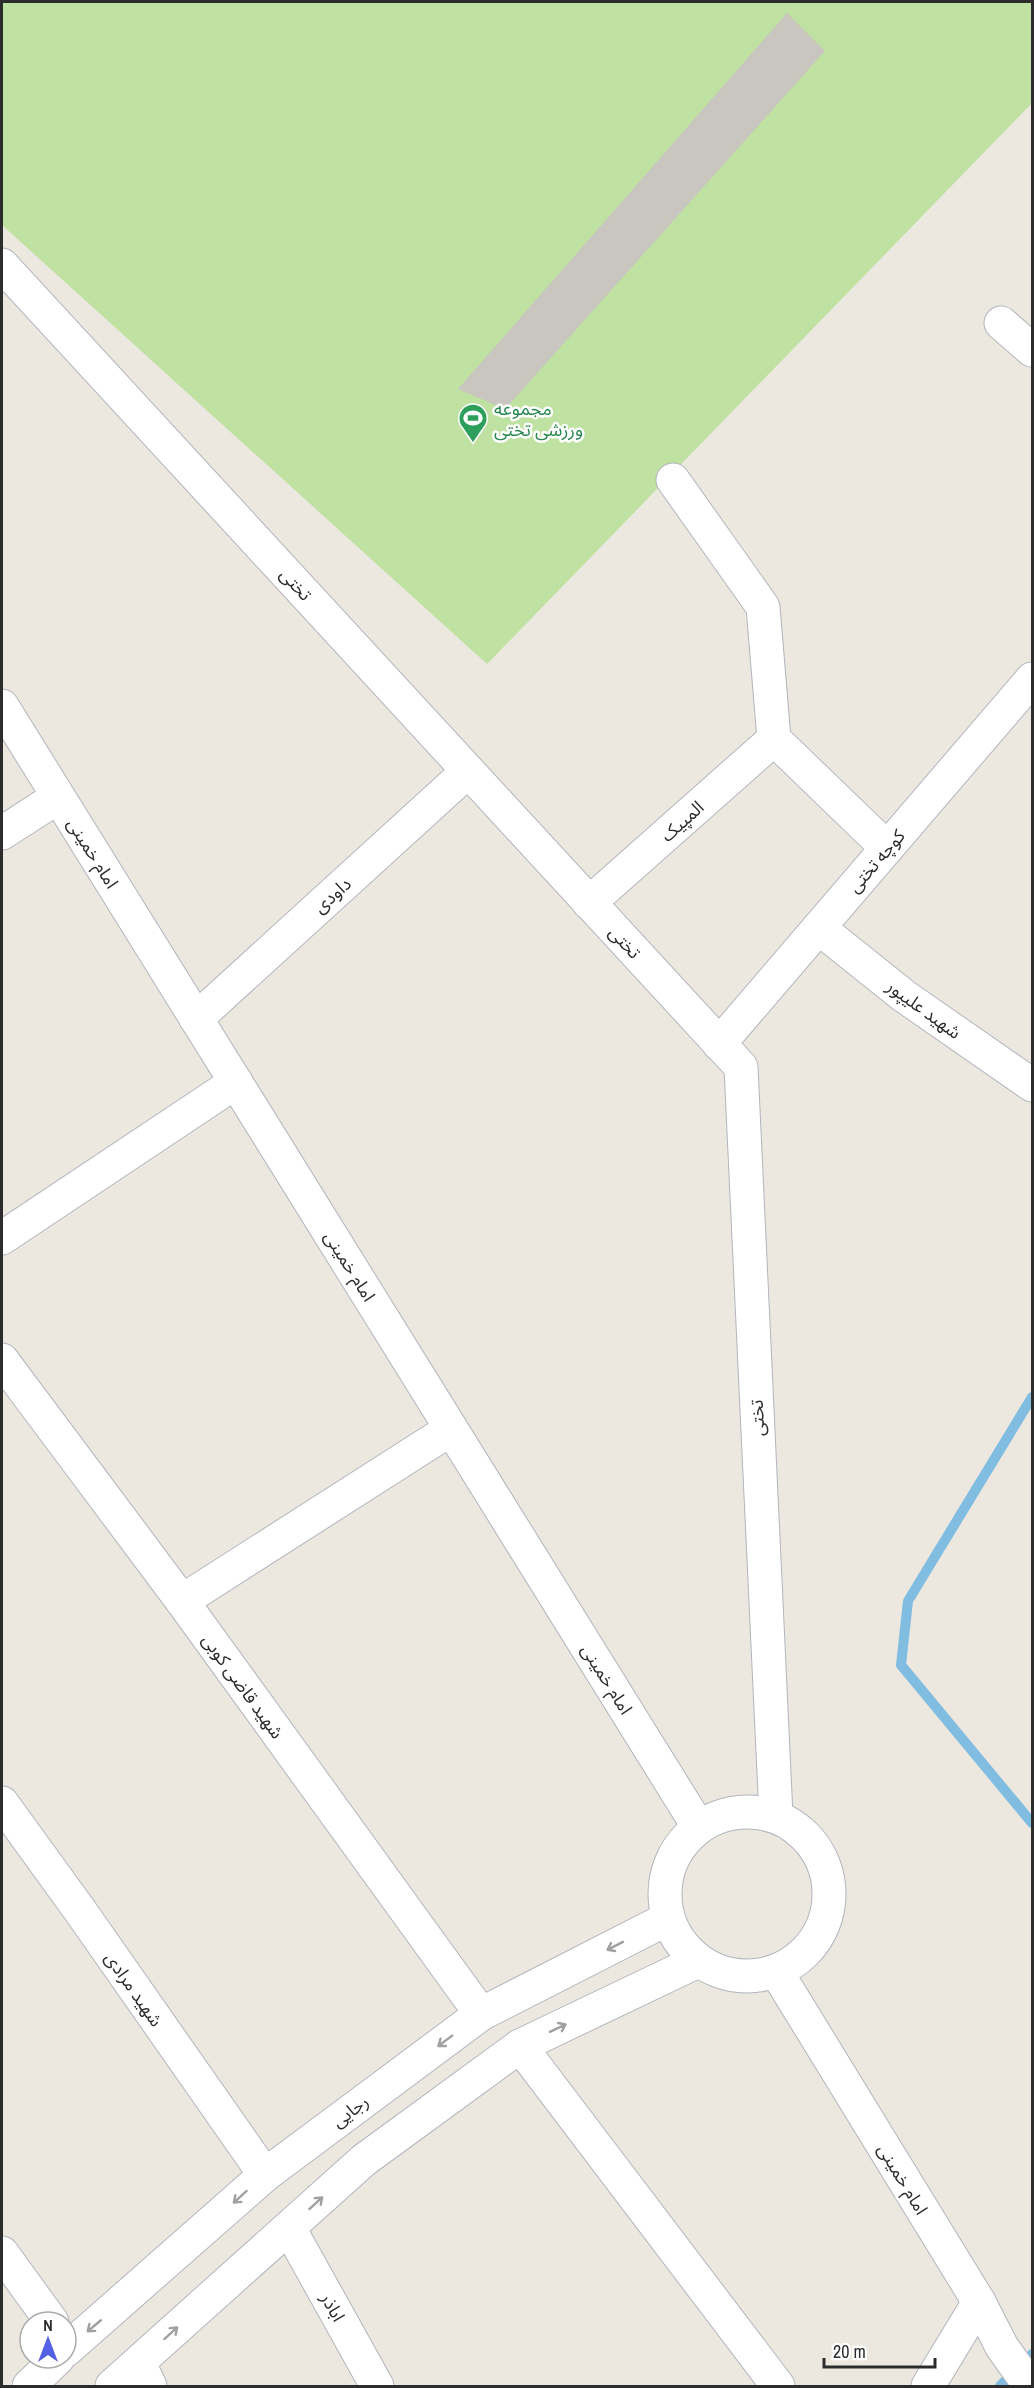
<svg xmlns="http://www.w3.org/2000/svg" width="1034" height="2388" viewBox="0 0 1034 2388" font-family="'Archivo Narrow','Noto Sans Arabic',sans-serif">
	<style>
		.pitch { fill: #bfe1a1 }
		.lines { fill: none; stroke-linecap: round; stroke-linejoin: round }
		.stream { stroke: #81bde0; stroke-width: 10 }
		.building { fill: #c8c6be }
		.minor-casing { stroke: #b3b5be; stroke-width: 35 }
		.secondary-casing { stroke: #b3b5be; stroke-width: 35 }
		.minor { stroke: #fff; stroke-width: 33 }
		.secondary { stroke: #fff; stroke-width: 33 }
		.oneway { stroke: #a0a0a0 }
		.labels { text-anchor: middle; dominant-baseline: central; stroke-width: 5; stroke-linejoin: round; paint-order: stroke }
		.leisure-label { font-size: 18px; fill: #27864d; stroke: #fff; text-anchor: start }
		.street-label { font-size: 18px; fill: #2c2c2c; stroke: #fff }
	</style>
	<rect width="100%" height="100%" fill="#ece8e0"/>
	<!-- pitch -->
	<polygon class="pitch" points="2,2 1032,2 1032,103 487,664 2,225"/>
	<g class="lines">
		<!-- stream -->
		<g class="stream">
			<polyline points="1032,1397 908,1601 901,1665 1032,1823"/>
			<polyline points="1000,2386 1032,2354"/>
		</g>
	</g>
	<!-- building -->
	<polygon class="building" points="787,13 825,51 505,409 458,389"/>
	<g class="lines">
		<!-- minor casing -->
		<g class="minor-casing">
			<g id="minor">
				<polyline points="2,265 741,1067 776,1816"/>
				<polyline points="1001,323 1032,350"/>
				<polyline points="673,480 763,607 774,739 887,848"/>
				<polyline points="2,833 58,797"/>
				<polyline points="589,903 774,739"/>
				<polyline points="819,928 904,996 1032,1085"/>
				<polyline points="196,1019 468,771"/>
				<polyline points="719,1044 1032,679"/>
				<polyline points="2,1238 236,1082"/>
				<polyline points="2,1360 182,1601 481,2014"/>
				<polyline points="182,1601 451,1429"/>
				<polyline points="2,1803 81,1912 265,2175"/>
				<polyline points="520,2046 778,2386"/>
				<polyline points="289,2228 377,2386"/>
				<polyline points="2,2253 52,2322"/>
				<polyline points="139,2363 150,2386"/>
				<polyline points="928,2386 979,2302"/>
			</g>
		</g>
		<!-- secondary casing -->
		<g class="secondary-casing">
			<g id="secondary">
				<polyline points="2,706 698,1826"/>
				<circle cx="747" cy="1894" r="82"/>
				<polyline points="776,1971 979,2302 1002,2347 1030,2386"/>
				<polyline points="66,2350 265,2175 481,2014 667,1919"/>
				<polyline points="29,2386 58,2358"/>
				<polyline points="112,2386 364,2160 520,2046 698,1961"/>
			</g>
		</g>
		<!-- minor -->
		<use href="#minor" class="minor"/>
		<!-- secondary -->
		<use href="#secondary" class="secondary"/>
	</g>
	<!-- one-way arrows -->
	<defs><path id="oneway-shaft" d="M-6 0H5M1.5-3L5.5 0L1.5 3" fill="none" stroke-width="1.6" stroke-linecap="round" stroke-linejoin="round" transform="scale(1.5)"/></defs>
	<g class="oneway">
		<use href="#oneway-shaft" transform="translate(615 1946) rotate(153)"/>
		<use href="#oneway-shaft" transform="translate(558 2028) rotate(-25)"/>
		<use href="#oneway-shaft" transform="translate(445 2041) rotate(143)"/>
		<use href="#oneway-shaft" transform="translate(240 2197) rotate(138)"/>
		<use href="#oneway-shaft" transform="translate(316 2203) rotate(-42)"/>
		<use href="#oneway-shaft" transform="translate(94 2326) rotate(140)"/>
		<use href="#oneway-shaft" transform="translate(171 2333) rotate(-42)"/>
	</g>
	<!-- icons -->
	<defs>
		<g id="stadium-pin" transform="scale(1.5)"><path d="M0 17L-7.5 6A9.5 9.5 0 1 1 7.5 6Z" fill="#2e9e5b" stroke="#fff"/><path d="M0-5a6.5 5 0 1 0 0 10a6.5 5 0 1 0 0-10ZM-3.5-1.8h7v3.6h-7Z" fill="#fff"/></g>
	</defs>
	<g fill-rule="evenodd">
		<use href="#stadium-pin" x="473" y="418"/>
	</g>
	<g class="labels">
		<!-- leisure labels -->
		<g class="leisure-label">
			<text x="494" y="408">مجموعه<tspan x="494" dy="21">ورزشی تختی</tspan></text>
		</g>
		<!-- street labels -->
		<g class="street-label">
			<text transform="translate(296 584) rotate(47)">تختی</text>
			<text transform="translate(682 821) rotate(-42)">المپیک</text>
			<text transform="translate(93 853) rotate(58)">امام خمینی</text>
			<text transform="translate(876 861) rotate(-49)">کوچه تختی</text>
			<text transform="translate(332 895) rotate(-42)">داودی</text>
			<text transform="translate(625 942) rotate(47)">تختی</text>
			<text transform="translate(924 1009) rotate(36)">شهید علیپور</text>
			<text transform="translate(350 1266) rotate(58)">امام خمینی</text>
			<text transform="translate(757 1418) rotate(-93)">تختی</text>
			<text transform="translate(607 1679) rotate(58)">امام خمینی</text>
			<text transform="translate(243 1686) rotate(54)">شهید قاضی کوبی</text>
			<text transform="translate(134 1989) rotate(55)">شهید مرادی</text>
			<text transform="translate(350 2111) rotate(-37)">رجایی</text>
			<text transform="translate(903 2179) rotate(59)">امام خمینی</text>
			<text transform="translate(333 2307) rotate(61)">اباذر</text>
		</g>
	</g>
	<!-- border -->
	<rect width="1034" height="2388" fill="none" stroke="#2c2c2c" stroke-width="6"/>
	<!-- north arrow -->
	<g transform="translate(48 2340)"><circle r="28" fill="#ffffff" stroke="#ababab" stroke-width="1.5"/>
	<path d="M0-4.5L10 22L0 15L-10 22Z" fill="#5561e4"/>
	<text y="-9" font-size="16" font-weight="bold" text-anchor="middle" fill="#2c2c2c">N</text>
	</g>
	<!-- scale -->
	<path d="M824 2358v9h111v-9" fill="none" stroke="#2c2c2c" stroke-width="3"/>
	<text x="833" y="2358" font-size="18" fill="#2c2c2c" stroke="#ffffff" stroke-width="4.5" paint-order="stroke">20 m</text>
</svg>
